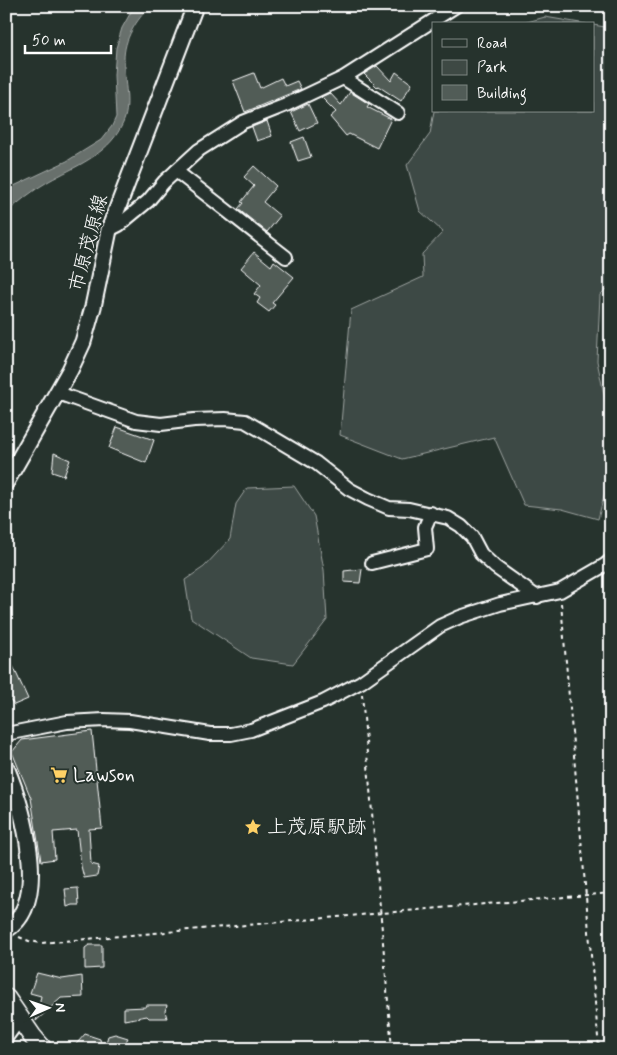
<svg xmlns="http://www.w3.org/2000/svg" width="617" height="1055" viewBox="0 0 617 1055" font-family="Mynerve,'Klee One',sans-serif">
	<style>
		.green { fill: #3e4944; stroke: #9ea4a2 }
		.water { fill: #67706c; stroke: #a4a9a7 }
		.building { fill: #515c57; stroke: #fff }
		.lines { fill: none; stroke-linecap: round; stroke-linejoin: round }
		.minor-casing { stroke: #fff; stroke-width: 16 }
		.major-casing { stroke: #fff; stroke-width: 19 }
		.highway-casing { stroke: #fff; stroke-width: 21 }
		.path { stroke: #fff; stroke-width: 2; stroke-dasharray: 4 4; stroke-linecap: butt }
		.minor { stroke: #26332d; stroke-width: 12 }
		.major { stroke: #26332d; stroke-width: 15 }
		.highway { stroke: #26332d; stroke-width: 18 }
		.labels { text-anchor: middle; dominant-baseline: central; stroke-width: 4; stroke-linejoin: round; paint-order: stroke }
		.street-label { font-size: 20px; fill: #fff; stroke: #26332d }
		.poi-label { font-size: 20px; fill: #fff; stroke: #26332d; text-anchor: start }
	</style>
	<rect width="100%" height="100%" fill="#26332d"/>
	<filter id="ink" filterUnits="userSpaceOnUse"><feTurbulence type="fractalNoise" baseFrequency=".02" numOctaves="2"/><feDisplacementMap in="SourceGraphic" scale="10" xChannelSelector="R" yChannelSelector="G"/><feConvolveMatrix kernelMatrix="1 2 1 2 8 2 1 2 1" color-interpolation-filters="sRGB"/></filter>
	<g filter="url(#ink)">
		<!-- green -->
		<g class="green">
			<polygon points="545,17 586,24 520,24"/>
			<polygon points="593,25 611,28 611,284 600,295 597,361 611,427 611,459 607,484 598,519 562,509 524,505 494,437 402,459 340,435 351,310 423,277 422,254 443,232 420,211 407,165 430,134 434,111 593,111"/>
			<polygon points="294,486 314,516 324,570 327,620 293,664 251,658 191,618 185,580 204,567 230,539 236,504 247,488"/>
		</g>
		<!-- water -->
		<path class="water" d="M 136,6 L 150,6 C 136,21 124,38 124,60 C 123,82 133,106 121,127 C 107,155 74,167 49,181 C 33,190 20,201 6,213 L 6,180 L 14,186 L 67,161 L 101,140 L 112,126 L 116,117 L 114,75 L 116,48 L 122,28 L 131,12 Z"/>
		<!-- building -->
		<g class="building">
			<polygon points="377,66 391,81 396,72 412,84 401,101 378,86 377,87 364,74"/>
			<polygon points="254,73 260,88 281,78 285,86 297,81 301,89 245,112 233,81"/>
			<polygon points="350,92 369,104 367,107 391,119 377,148 349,134 346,136 330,117 336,112 321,97 330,93 341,105"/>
			<polygon points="308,104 317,123 300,131 291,112"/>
			<polygon points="267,121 272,136 257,141 252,127"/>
			<polygon points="304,137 311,157 298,161 291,142"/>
			<polygon points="254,166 276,186 263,202 280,216 267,232 238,209 243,203 241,202 254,186 244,177"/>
			<polygon points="254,252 271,266 274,261 294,277 272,303 275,305 269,312 257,303 260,298 254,294 261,285 241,268"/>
			<polygon points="117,427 154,440 146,463 109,448"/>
			<polygon points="54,453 70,460 64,476 52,472"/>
			<polygon points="362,569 360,583 344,582 344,571"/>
			<polygon points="13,666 28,699 14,705 6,694 6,669"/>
			<polygon points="92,731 102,828 89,829 91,864 99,866 97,876 84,878 81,866 77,830 53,832 55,859 41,861 31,798 12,752 22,740"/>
			<polygon points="78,888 79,905 72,905 67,907 65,889"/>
			<polygon points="89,945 102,945 102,968 85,969 85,948"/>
			<polygon points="37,973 62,979 82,976 83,997 61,998 36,1021 41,996 30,993"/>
			<polygon points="146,1005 167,1005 165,1011 167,1018 149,1018 147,1016 124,1020 124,1008 146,1007"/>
			<polygon points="85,1034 100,1039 102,1049 72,1049"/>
			<polygon points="115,1034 128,1038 122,1049 114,1049 105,1046 108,1036"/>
		</g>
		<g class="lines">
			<!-- minor casing -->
			<g class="minor-casing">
				<g id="minor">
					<polyline points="343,78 398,113"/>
					<polyline points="176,171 286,257"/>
					<polyline points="109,230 119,225 148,201 164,182 199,150 243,122 286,105 343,78 456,6"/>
					<polyline points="58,393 136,421 161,424 194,420 225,419 245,421 316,463 349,489 368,499 389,508 409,509 448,518 461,526 472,537 481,554 495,567 537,597"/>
					<polyline points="372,563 427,549 425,527 431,513"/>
					<polyline points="6,734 67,722 104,720 130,721 210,734 231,734 251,730 323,702 361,682 440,626 460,617 500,604 560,591 605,565 611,560"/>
					<polyline points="6,1038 20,1019"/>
				</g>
			</g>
			<!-- major casing -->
			<g class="major-casing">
				<g id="major">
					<polyline points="6,482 70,370 83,342 93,307 109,230 195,6"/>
					<path d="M 6,767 C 22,806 52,902 6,930"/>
				</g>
			</g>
			<!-- highway casing -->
			<g class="highway-casing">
				<polyline id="highway" points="6,998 32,1036 43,1049"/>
			</g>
			<!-- path -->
			<g class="path">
				<polyline points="561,603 599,1049"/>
				<polyline points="362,694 392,1049"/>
				<polyline points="19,937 29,941 41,943 611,893"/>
			</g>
			<!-- minor -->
			<use href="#minor" class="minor"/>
			<!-- major -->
			<use href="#major" class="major"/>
			<!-- highway -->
			<use href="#highway" class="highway"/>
		</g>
	</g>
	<!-- icons -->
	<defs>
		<g id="supermarket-bare" transform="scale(1.35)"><path d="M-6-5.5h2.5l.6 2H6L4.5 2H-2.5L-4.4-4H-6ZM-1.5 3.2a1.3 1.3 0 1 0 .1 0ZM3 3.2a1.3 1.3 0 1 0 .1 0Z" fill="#ffd166" stroke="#26332d" stroke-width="2.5" paint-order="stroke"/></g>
		<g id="sight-bare" transform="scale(1.35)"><path d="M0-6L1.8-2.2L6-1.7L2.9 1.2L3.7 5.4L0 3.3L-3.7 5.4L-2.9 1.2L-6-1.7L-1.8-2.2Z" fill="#ffd166" stroke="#26332d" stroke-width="2.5" paint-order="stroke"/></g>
	</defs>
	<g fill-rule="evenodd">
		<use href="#supermarket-bare" x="59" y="775"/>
		<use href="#sight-bare" x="253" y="827"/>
	</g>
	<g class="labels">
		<!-- street labels -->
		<g class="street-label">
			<text transform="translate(89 243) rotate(-75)">市原茂原線</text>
		</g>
		<!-- poi labels -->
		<g class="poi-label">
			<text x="73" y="775">Lawson</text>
			<text x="267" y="827">上茂原駅跡</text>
		</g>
	</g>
	<!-- margin -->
	<rect width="617" height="1055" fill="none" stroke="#26332d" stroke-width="25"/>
	<rect x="12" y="12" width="592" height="1030" fill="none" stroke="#fff" stroke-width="2" filter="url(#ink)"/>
	<!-- legend -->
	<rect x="432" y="22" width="162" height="90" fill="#26332d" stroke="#7d8581"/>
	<rect x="442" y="39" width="25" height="8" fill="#26332d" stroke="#7d8581"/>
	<text x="477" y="48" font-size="15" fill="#ffffff">Road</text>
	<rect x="442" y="60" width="25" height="15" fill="#3e4944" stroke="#7d8581"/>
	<text x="477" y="72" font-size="15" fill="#ffffff">Park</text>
	<rect x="442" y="85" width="25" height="15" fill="#515c57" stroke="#7d8581"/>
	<text x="477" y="98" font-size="15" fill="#ffffff">Building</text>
	<!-- north arrow -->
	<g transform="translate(48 1008) rotate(88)" stroke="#26332d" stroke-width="4" paint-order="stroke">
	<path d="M0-4L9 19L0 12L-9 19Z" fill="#ffffff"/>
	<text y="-8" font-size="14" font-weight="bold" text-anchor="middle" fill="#ffffff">N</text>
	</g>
	<!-- scale -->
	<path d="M25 45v8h86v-8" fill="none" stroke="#ffffff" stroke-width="2.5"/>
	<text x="32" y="45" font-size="15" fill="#ffffff" stroke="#26332d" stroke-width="4" paint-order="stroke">50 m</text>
</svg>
